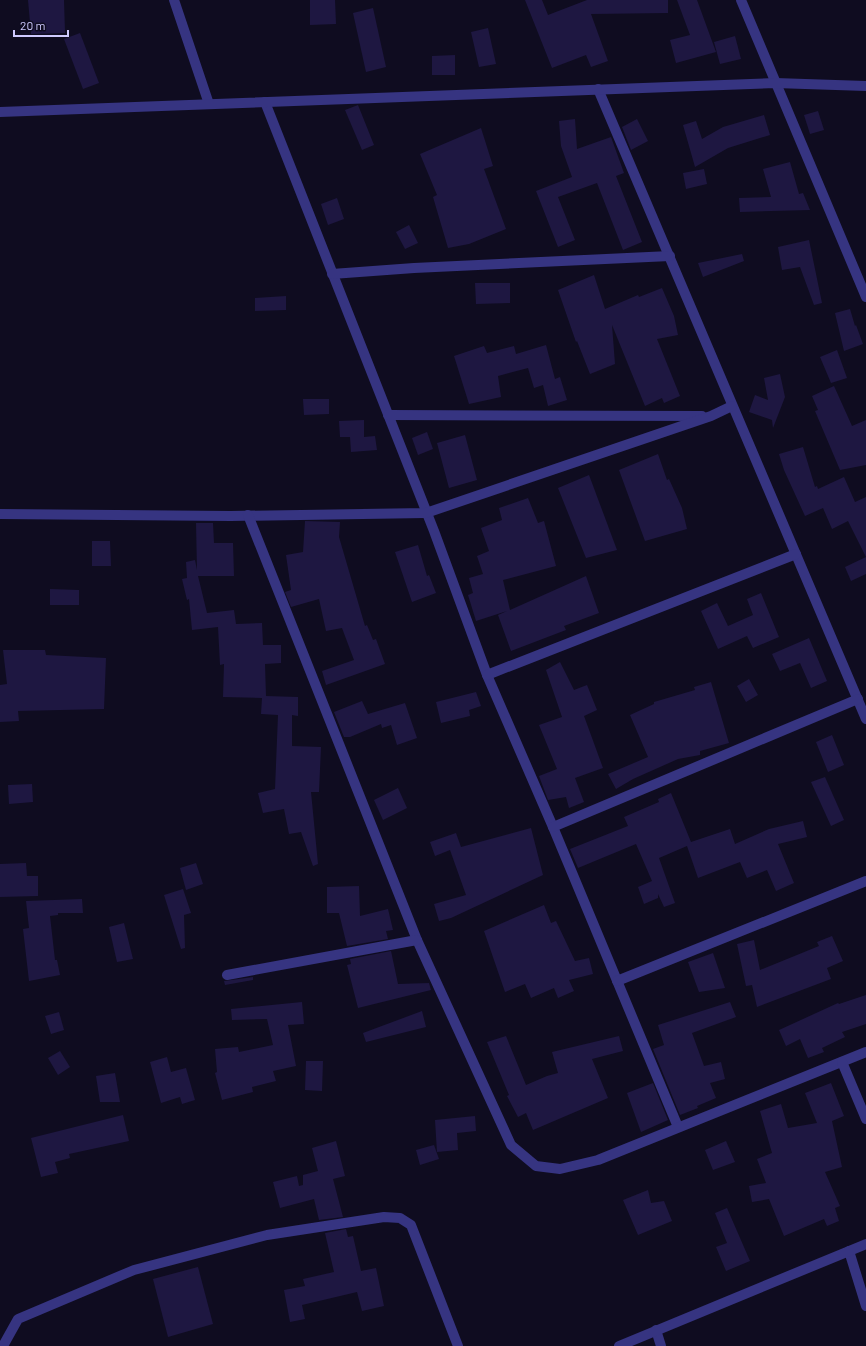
<svg xmlns="http://www.w3.org/2000/svg" width="866" height="1346" viewBox="0 0 866 1346" font-family="Barlow,sans-serif">
	<style>
		.building { fill: #1e1741 }
		.lines { fill: none; stroke-linecap: round; stroke-linejoin: round }
		.minor { stroke: #363481; stroke-width: 10 }
		.tertiary { stroke: #363481; stroke-width: 10 }
	</style>
	<rect width="100%" height="100%" fill="#0f0c20"/>
	<!-- building -->
	<g class="building">
		<polygon points="28,0 64,0 65,33 31,34"/>
		<polygon points="310,0 335,0 336,24 310,25"/>
		<polygon points="525,0 542,0 548,15 587,0 668,0 668,13 591,14 608,61 591,67 586,55 552,68"/>
		<polygon points="677,0 697,0 716,52 676,63 670,40 690,35"/>
		<polygon points="373,8 386,67 366,72 353,13"/>
		<polygon points="488,28 496,64 479,67 471,32"/>
		<polygon points="80,33 99,83 83,89 64,39"/>
		<polygon points="735,36 741,59 720,64 714,42"/>
		<polygon points="455,55 455,75 432,75 432,56"/>
		<polygon points="358,105 374,145 362,150 345,110"/>
		<polygon points="818,111 824,130 810,134 804,115"/>
		<polygon points="764,115 770,135 728,148 695,167 683,125 696,121 702,139 723,127"/>
		<polygon points="575,119 577,149 611,137 624,173 616,176 642,242 623,250 597,183 558,197 575,240 558,247 536,191 572,177 561,146 559,121"/>
		<polygon points="637,119 648,141 631,150 622,127"/>
		<polygon points="481,128 493,166 484,169 506,229 469,244 448,248 433,197 437,195 420,154"/>
		<polygon points="790,162 799,194 803,193 810,210 740,212 739,198 771,197 763,169"/>
		<polygon points="704,169 707,184 686,189 683,173"/>
		<polygon points="337,198 344,219 328,225 321,204"/>
		<polygon points="409,225 418,243 405,249 396,232"/>
		<polygon points="809,240 822,303 814,305 800,267 782,270 778,247"/>
		<polygon points="742,254 744,261 703,277 698,263"/>
		<polygon points="594,275 605,309 638,295 639,297 662,288 674,316 678,335 657,339 680,396 664,403 662,398 645,406 612,325 615,364 590,374 577,341 576,342 558,290"/>
		<polygon points="475,283 510,283 510,303 476,304"/>
		<polygon points="286,296 286,310 255,311 255,298"/>
		<polygon points="850,309 855,326 856,325 863,344 844,351 835,313"/>
		<polygon points="546,345 555,379 560,377 567,400 548,406 543,385 534,388 528,368 498,376 501,397 469,404 454,356 484,346 487,353 514,346 516,354"/>
		<polygon points="837,350 847,378 831,383 820,357"/>
		<polygon points="780,374 785,397 773,428 772,420 749,412 755,395 768,400 764,378"/>
		<polygon points="834,386 852,426 866,420 866,465 840,470 815,411 818,410 812,396"/>
		<polygon points="303,399 329,399 329,414 304,415"/>
		<polygon points="364,420 364,437 375,436 377,450 351,452 350,437 340,437 339,421"/>
		<polygon points="427,432 433,449 418,455 412,438"/>
		<polygon points="465,435 477,480 449,488 437,443"/>
		<polygon points="803,447 815,487 817,486 818,489 844,477 855,502 866,497 866,557 848,521 832,529 823,508 805,516 784,470 779,454"/>
		<polygon points="658,454 667,480 669,479 682,508 687,529 645,541 619,470"/>
		<polygon points="589,475 617,550 586,558 558,488"/>
		<polygon points="528,498 538,523 544,521 556,566 503,580 510,610 586,576 599,613 564,626 566,630 511,651 498,615 507,611 476,621 468,595 473,593 469,578 483,574 477,556 489,551 481,528 502,520 499,508"/>
		<polygon points="305,521 340,522 339,537 365,626 367,625 373,640 376,639 385,664 326,685 322,671 354,660 342,628 326,631 319,599 291,607 285,592 291,590 286,555 303,552"/>
		<polygon points="196,523 213,523 214,543 233,543 234,576 198,576 207,613 234,610 236,624 262,623 263,645 281,645 281,663 265,664 266,696 298,697 298,716 292,715 292,746 321,747 319,792 311,792 318,864 313,866 301,832 289,834 284,809 263,813 258,793 275,789 278,715 261,714 262,698 223,697 224,664 220,665 218,627 192,630 189,599 187,600 182,579 187,578 186,562 195,560 197,570"/>
		<polygon points="92,541 110,541 111,566 92,566"/>
		<polygon points="418,545 427,576 429,575 436,593 412,602 395,552"/>
		<polygon points="866,557 866,574 851,581 845,567"/>
		<polygon points="50,589 79,590 79,605 50,605"/>
		<polygon points="761,593 779,637 753,648 747,636 718,649 701,611 717,603 728,626 753,615 747,599"/>
		<polygon points="809,638 827,681 811,688 800,663 780,671 772,654"/>
		<polygon points="3,650 45,650 46,655 106,658 104,709 18,711 19,721 0,722 0,685 7,684"/>
		<polygon points="560,662 574,690 587,685 597,710 584,716 603,768 575,778 584,802 569,808 566,797 548,800 539,776 557,769 539,725 562,717 546,670"/>
		<polygon points="749,679 758,695 746,702 737,686"/>
		<polygon points="711,682 729,743 700,751 700,755 678,759 633,779 616,789 608,774 648,757 630,715 654,704 654,702 695,690 694,687"/>
		<polygon points="476,692 481,706 469,710 470,716 441,723 436,702"/>
		<polygon points="362,701 368,714 405,703 417,738 397,745 391,725 382,728 381,724 350,737 344,737 334,712"/>
		<polygon points="832,735 844,765 828,772 816,742"/>
		<polygon points="825,777 844,820 831,826 811,782"/>
		<polygon points="32,784 33,802 9,804 8,785"/>
		<polygon points="398,788 407,808 383,820 374,800"/>
		<polygon points="671,793 691,842 730,829 735,844 769,829 803,821 807,837 778,844 794,883 776,891 767,870 747,878 740,862 698,878 687,846 659,858 675,903 664,907 658,894 658,898 644,904 638,887 652,881 636,844 578,868 570,849 628,826 624,817 659,802 658,799"/>
		<polygon points="531,828 543,875 451,918 439,921 434,904 466,895 450,850 435,856 430,842 456,833 461,847"/>
		<polygon points="26,863 27,876 38,876 38,896 0,897 0,864"/>
		<polygon points="196,863 203,884 186,890 180,868"/>
		<polygon points="359,886 360,916 388,909 393,930 386,931 388,939 347,946 339,913 327,913 327,887"/>
		<polygon points="183,889 191,913 184,915 185,948 181,949 164,895"/>
		<polygon points="82,899 83,913 58,913 58,915 50,916 55,960 57,960 60,975 29,981 23,929 29,928 26,901"/>
		<polygon points="544,905 551,923 556,921 575,961 589,958 593,974 569,980 574,991 558,998 554,988 531,998 525,984 505,992 484,931"/>
		<polygon points="124,923 133,959 117,962 109,927"/>
		<polygon points="832,936 843,961 827,968 831,979 757,1007 752,985 746,986 737,944 754,940 760,970 819,946 817,942"/>
		<polygon points="391,951 398,984 429,983 431,990 358,1008 347,965 351,964 350,959"/>
		<polygon points="713,953 725,988 699,992 688,962"/>
		<polygon points="253,977 253,980 225,985 224,981"/>
		<polygon points="866,995 866,1024 842,1032 845,1037 822,1048 824,1052 808,1058 800,1039 786,1046 779,1030 838,1003 839,1004"/>
		<polygon points="302,1002 304,1024 288,1025 296,1066 273,1071 276,1081 252,1087 253,1092 222,1100 215,1073 217,1072 215,1049 238,1047 239,1052 273,1045 267,1019 232,1020 231,1009"/>
		<polygon points="730,1002 736,1017 692,1033 704,1066 721,1062 725,1079 710,1083 716,1098 697,1106 698,1108 680,1115 653,1049 664,1045 658,1025"/>
		<polygon points="422,1011 426,1027 366,1042 363,1033"/>
		<polygon points="59,1012 64,1030 51,1034 45,1016"/>
		<polygon points="506,1036 526,1085 547,1076 558,1073 552,1052 619,1036 623,1051 592,1059 608,1098 533,1130 526,1113 518,1117 507,1096 509,1095 487,1042"/>
		<polygon points="60,1051 70,1067 58,1075 48,1058"/>
		<polygon points="167,1057 171,1072 186,1068 195,1100 182,1104 180,1097 161,1103 150,1062"/>
		<polygon points="306,1061 323,1061 322,1091 305,1090"/>
		<polygon points="115,1073 120,1102 100,1102 96,1076"/>
		<polygon points="653,1083 668,1120 641,1132 627,1093"/>
		<polygon points="831,1083 844,1116 832,1121 842,1167 825,1172 840,1206 835,1208 839,1221 827,1226 824,1219 784,1236 769,1199 752,1202 749,1186 766,1183 757,1159 772,1153 760,1111 781,1104 788,1128 817,1123 805,1093"/>
		<polygon points="123,1115 129,1141 69,1154 70,1158 55,1162 58,1173 41,1177 31,1138"/>
		<polygon points="475,1116 476,1131 457,1133 458,1150 437,1152 435,1120"/>
		<polygon points="336,1141 345,1176 333,1179 343,1217 319,1220 314,1199 280,1208 273,1182 297,1176 299,1186 303,1185 303,1175 318,1171 312,1148"/>
		<polygon points="726,1141 735,1162 713,1170 705,1150"/>
		<polygon points="434,1145 439,1159 420,1165 416,1150"/>
		<polygon points="648,1190 651,1203 664,1201 672,1221 638,1235 623,1200"/>
		<polygon points="727,1208 750,1261 726,1271 716,1247 727,1243 715,1213"/>
		<polygon points="346,1229 348,1237 353,1236 361,1271 376,1268 384,1306 362,1311 357,1292 302,1305 305,1319 290,1322 284,1290 305,1286 303,1279 334,1272 325,1233"/>
		<polygon points="198,1267 213,1324 168,1337 153,1279"/>
	</g>
	<g class="lines">
		<!-- minor -->
		<g class="minor">
			<polyline points="174,0 209,104"/>
			<polyline points="741,0 866,297"/>
			<polyline points="598,89 866,719"/>
			<polyline points="265,102 434,531 487,675 553,827 678,1127"/>
			<polyline points="332,274 414,268 670,256"/>
			<polyline points="388,415 702,416"/>
			<polyline points="0,514 231,516 426,513 711,416 732,406"/>
			<polyline points="248,515 417,940 511,1145 536,1166 560,1169 598,1160 866,1052"/>
			<polyline points="487,675 796,554"/>
			<polyline points="553,827 858,699"/>
			<polyline points="227,975 417,940"/>
			<polyline points="617,981 866,881"/>
			<polyline points="842,1062 866,1119"/>
			<polyline points="849,1251 866,1306"/>
			<polyline points="656,1330 661,1346"/>
			<polyline points="3,1346 18,1319 134,1270 267,1235 384,1217 400,1218 411,1225 458,1346"/>
			<polyline points="619,1346 866,1244"/>
		</g>
		<!-- tertiary -->
		<polyline class="tertiary" points="0,112 775,83 866,86"/>
	</g>
	<!-- scale -->
	<path d="M14 30v6h54v-6" fill="none" stroke="#cfcaff" stroke-width="2"/>
	<text x="20" y="30" font-size="12" fill="#cfcaff" stroke="#0f0c20" stroke-width="3" paint-order="stroke">20 m</text>
</svg>
